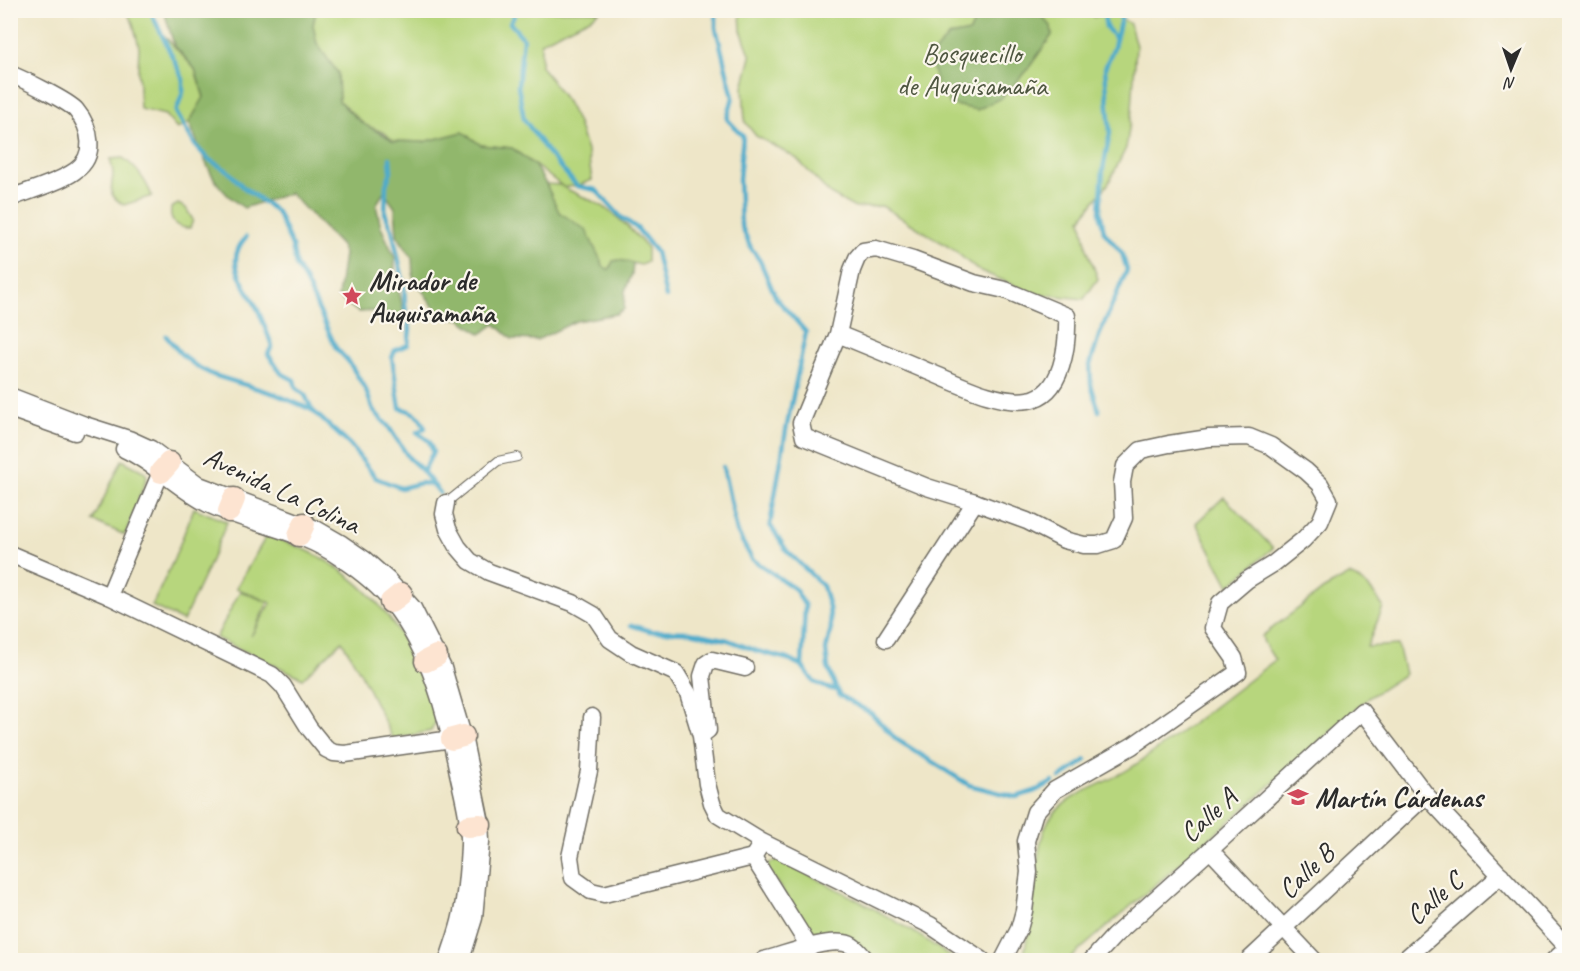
<svg xmlns="http://www.w3.org/2000/svg" width="1580" height="971" viewBox="0 0 1580 971" font-family="Caveat,sans-serif">
	<style>
		.green { fill: #b7d67d; stroke: #718054; stroke-width: 1.5 }
		.forest { fill: #91b76c; stroke: #5e714c; stroke-width: 1.5 }
		.lines { fill: none; stroke-linecap: round; stroke-linejoin: round }
		.stream { stroke: #4dabcb; stroke-width: 4.5 }
		.lane-casing { stroke: #6f6c62; stroke-width: 10 }
		.street-casing { stroke: #6f6c62; stroke-width: 19 }
		.secondary-casing { stroke: #6f6c62; stroke-width: 25 }
		.lane { stroke: #fff; stroke-width: 8 }
		.street { stroke: #fff; stroke-width: 16 }
		.secondary { stroke: #fde4d1; stroke-width: 22 }
		.labels { text-anchor: middle; dominant-baseline: central; stroke-width: 4.5; stroke-linejoin: round; paint-order: stroke }
		.park-label { font-size: 28px; fill: #4e5640; stroke: #fbf7ec }
		.poi-label { font-size: 28px; font-weight: bold; fill: #2b2b2b; stroke: #fbf7ec; text-anchor: start }
		.street-label { font-size: 28px; fill: #2b2b2b; stroke: #fbf7ec }
	</style>
	<rect width="100%" height="100%" fill="#fbf7ec"/>
	<filter id="ink" filterUnits="userSpaceOnUse"><feTurbulence type="fractalNoise" baseFrequency=".0167" numOctaves="2"/><feDisplacementMap in="SourceGraphic" scale="12" xChannelSelector="R" yChannelSelector="G"/><feConvolveMatrix kernelMatrix="1 2 1 2 8 2 1 2 1" color-interpolation-filters="sRGB"/></filter>
	<filter id="wash" filterUnits="userSpaceOnUse"><feTurbulence type="fractalNoise" baseFrequency=".008" numOctaves="4" result="noise"/><feDisplacementMap in="SourceGraphic" scale="24" xChannelSelector="R" yChannelSelector="G"/><feGaussianBlur stdDeviation="1.35" result="paint"/><feColorMatrix in="noise" values="0 0 0 0 0 0 0 0 0 0 0 0 0 0 0 0 0 1.4 0 .05"/><feComposite in="paint" operator="in"/></filter>
	<g filter="url(#wash)">
		<rect width="100%" height="100%" fill="#eee6c8"/>
		<!-- green -->
		<g class="green">
			<polygon points="126,11 150,11 157,28 195,69 204,98 189,123 177,129 165,115 140,109 138,70 139,47 133,23"/>
			<path d="M 316,11 L 600,11 L 592,17 L 541,42 L 541,66 L 567,102 L 577,121 L 588,154 L 592,180 L 577,186 L 563,187 C 576,194 589,199 602,206 C 617,215 636,234 647,248 L 647,262 L 641,265 L 619,260 L 609,270 L 603,267 L 582,228 L 559,213 L 546,184 L 561,185 L 512,148 L 481,145 L 463,132 L 423,142 L 393,141 L 385,133 L 365,125 L 339,101 L 337,73 L 317,44 L 313,25 Z"/>
			<polygon points="740,11 979,11 970,32 949,36 977,110 1001,97 1025,73 1052,35 1051,26 1041,15 1043,11 1093,11 1094,17 1112,12 1130,24 1136,46 1132,110 1126,148 1108,184 1081,219 1087,249 1098,279 1084,299 1032,293 976,269 954,250 882,206 855,208 830,194 796,158 756,136 745,122 743,87 751,57 741,30"/>
			<path d="M 123,158 C 136,167 146,181 152,196 L 124,205 C 106,194 112,191 113,174 C 113,169 111,163 110,159 Z"/>
			<path d="M 178,204 L 186,208 L 193,220 L 190,228 C 176,228 169,222 171,208 Z"/>
			<polygon points="122,460 145,472 147,477 125,535 93,521"/>
			<polygon points="1224,497 1273,548 1229,586 1196,523"/>
			<polygon points="194,508 227,522 206,572 183,621 152,606 174,559"/>
			<path d="M 267,535 C 282,541 299,546 314,554 C 386,591 413,648 436,721 L 431,731 L 393,739 L 361,674 L 342,641 L 303,678 L 216,638 L 240,591 L 268,602 L 251,636 L 271,603 L 236,588 Z"/>
			<path d="M 1349,575 C 1365,581 1374,592 1383,607 L 1367,647 L 1398,645 L 1405,674 L 1368,698 L 1246,807 L 1068,960 L 1023,960 C 1026,944 1029,928 1032,911 C 1035,888 1037,834 1051,817 C 1071,791 1106,785 1132,767 C 1181,734 1228,696 1275,660 L 1264,643 L 1262,636 L 1324,589 Z"/>
			<path d="M 780,860 C 841,891 901,920 955,960 L 874,960 L 844,935 L 814,932 L 806,925 L 768,870 L 769,863 Z"/>
		</g>
		<!-- forest -->
		<g class="forest">
			<path d="M 164,11 L 316,11 L 313,25 L 317,44 L 338,73 L 339,101 C 347,109 355,118 364,124 C 374,131 384,133 393,141 L 423,142 L 463,132 L 481,145 L 512,148 L 535,166 L 546,184 L 559,212 L 586,230 L 604,267 L 609,270 L 613,261 L 619,260 L 633,263 L 632,274 L 625,291 L 624,309 L 616,314 L 576,321 L 537,340 L 512,339 L 495,324 L 481,334 L 460,319 L 440,316 L 413,277 L 412,258 L 397,235 L 395,208 L 384,192 L 376,205 L 381,227 L 395,258 L 394,281 L 400,295 L 404,313 L 391,316 L 378,311 L 358,312 L 338,297 L 344,254 L 341,246 L 290,193 L 244,208 C 208,184 206,160 189,123 L 204,97 L 195,69 L 174,45 Z"/>
			<polygon points="979,11 1043,11 1041,15 1051,26 1052,35 1025,73 1001,98 977,110 950,104 939,89 933,70 935,51 949,36 970,32"/>
		</g>
		<g class="lines">
			<!-- stream -->
			<g class="stream">
				<polyline points="150,10 183,79 183,92 176,112 195,145 208,159 228,171 243,187 277,212 292,246 296,266 305,280 336,348 349,362 366,390 373,410 388,426 409,458 421,469 440,493"/>
				<polyline points="514,10 516,12 510,23 523,38 518,86 524,119 548,153 577,186 596,190 621,217 637,228 656,252 666,297"/>
				<polyline points="716,10 716,28 733,97 727,119 743,136 739,179 741,225 751,248 760,261 776,298 806,332 786,430 770,525 787,551 823,586 829,607 831,628 826,650 828,668 839,695 871,713 896,739 969,785 1016,797 1035,791 1053,782"/>
				<polyline points="1103,10 1106,27 1116,39"/>
				<path d="M 390,158 L 391,171 L 386,185 L 385,213 L 392,229 L 404,285 L 405,305 L 410,329 L 408,345 L 395,350 L 392,358 L 400,408 C 415,412 419,414 425,428 L 417,432 L 429,441 L 433,452 L 423,472"/>
				<path d="M 246,237 C 222,263 247,286 258,310 C 263,322 268,334 272,346 L 268,354 L 281,373 L 294,380 L 296,388 L 305,395 L 312,410"/>
				<polyline points="166,336 181,354 196,366 213,375 275,394 312,410 350,445 376,478 401,488 421,483 433,485"/>
				<polyline points="1099,411 1091,385 1090,365 1099,336 1127,270 1122,253 1104,232 1100,211 1103,169 1110,133 1105,68 1114,47 1123,10"/>
				<polyline points="723,467 737,532 752,559 795,589 805,606 802,666"/>
				<polyline points="631,625 650,631 690,632 728,640 757,651 788,659 802,666 814,682 827,688 837,690"/>
				<polyline points="1060,778 1086,760"/>
			</g>
		</g>
	</g>
	<g filter="url(#ink)">
		<g class="lines">
			<!-- lane casing -->
			<g class="lane-casing">
				<polyline id="lane" points="446,503 498,461 517,457"/>
			</g>
			<!-- street casing -->
			<g class="street-casing">
				<g id="street">
					<path d="M 10,74 C 23,79 68,101 76,110 C 91,128 97,156 75,171 C 60,182 29,191 10,198"/>
					<path d="M 838,334 C 867,346 897,358 927,371 C 955,382 997,405 1028,400 C 1063,395 1068,344 1067,316 L 1005,290 L 974,283 L 913,260 L 876,249 L 863,251 L 857,258 L 852,270 L 838,334 L 801,423 L 804,437 L 927,487 L 975,502 L 1027,521 L 1064,540 L 1084,545 L 1098,545 L 1114,540 L 1124,518 L 1122,482 L 1125,466 L 1141,450 L 1169,444 L 1209,438 L 1249,437 L 1271,446 L 1306,471 L 1320,484 L 1329,500 L 1320,522 L 1303,540 L 1273,564 L 1247,580 L 1220,603 L 1213,628 L 1234,658 L 1238,672 L 1132,746 L 1055,790 L 1035,812 L 1026,841 L 1029,872 L 1024,911 L 1019,929 L 1003,960"/>
					<polyline points="10,396 85,425 129,439 151,449 199,485 316,529 342,544 364,559 388,580 413,608 443,668 463,736 480,818 481,842 474,918 461,960"/>
					<polyline points="10,409 75,432"/>
					<path d="M 124,449 C 155,463 178,489 208,504 C 252,525 302,530 342,559 C 360,571 380,587 393,604 C 430,651 447,715 458,773 C 463,796 470,820 469,845 C 468,868 466,894 461,917 C 458,932 452,946 448,960"/>
					<polyline points="446,503 444,514 448,529 458,547 470,561 489,572 573,603 594,615 610,639 631,653 676,673 688,693 701,736 707,784 712,803 718,815 762,842 930,925 982,960"/>
					<polyline points="10,554 109,596 272,675 283,686 309,728 326,749 334,753 345,754 452,739"/>
					<polyline points="109,596 161,472"/>
					<polyline points="886,639 975,502"/>
					<polyline points="592,717 589,771 570,857 573,878 591,891 604,894 753,857"/>
					<polyline points="704,733 708,730 702,676 706,664 712,660 745,668"/>
					<polyline points="758,849 753,857 810,948"/>
					<polyline points="1210,850 1314,960"/>
					<path d="M 764,960 C 784,955 824,939 844,943 C 854,944 860,953 866,960"/>
					<polyline points="1092,960 1114,936 1210,850 1362,711 1426,795 1570,950"/>
					<polyline points="1249,960 1426,795"/>
					<polyline points="1404,960 1501,875"/>
					<polyline points="1554,960 1568,948"/>
				</g>
			</g>
			<!-- secondary casing -->
			<g class="secondary-casing">
				<g id="secondary">
					<polyline points="161,472 169,463"/>
					<polyline points="229,511 234,499"/>
					<polyline points="299,535 304,524"/>
					<polyline points="391,602 401,594"/>
					<polyline points="426,661 436,656"/>
					<polyline points="452,739 463,736"/>
					<polyline points="468,826 480,825"/>
				</g>
			</g>
			<!-- lane -->
			<use href="#lane" class="lane"/>
			<!-- street -->
			<use href="#street" class="street"/>
			<!-- secondary -->
			<use href="#secondary" class="secondary"/>
		</g>
	</g>
	<!-- icons -->
	<defs>
		<g id="sight-bare" transform="scale(1.62)"><path d="M0-6L1.8-2.2L6-1.7L2.9 1.2L3.7 5.4L0 3.3L-3.7 5.4L-2.9 1.2L-6-1.7L-1.8-2.2Z" fill="#d1495b" stroke="#fbf7ec" stroke-width="2.5" paint-order="stroke"/></g>
		<g id="school-bare" transform="scale(1.62)"><path d="M0-5L7-2L0 1L-7-2ZM-4 1L0 2.5L4 1V4Q0 6-4 4Z" fill="#d1495b" stroke="#fbf7ec" stroke-width="2.5" paint-order="stroke"/></g>
	</defs>
	<g fill-rule="evenodd">
		<use href="#sight-bare" x="352" y="296"/>
		<use href="#school-bare" x="1298" y="797"/>
	</g>
	<g class="labels">
		<!-- park labels -->
		<g class="park-label">
			<text x="972" y="53">Bosquecillo<tspan x="972" dy="32">de Auquisamaña</tspan></text>
		</g>
		<!-- poi labels -->
		<g class="poi-label">
			<text x="369" y="280">Mirador de<tspan x="369" dy="32">Auquisamaña</tspan></text>
			<text x="1315" y="797">Martín Cárdenas</text>
		</g>
		<!-- street labels -->
		<g class="street-label">
			<text transform="translate(282 490) rotate(25)">Avenida La Colina</text>
			<text transform="translate(1208 815) rotate(-42)">Calle A</text>
			<text transform="translate(1306 871) rotate(-43)">Calle B</text>
			<text transform="translate(1434 898) rotate(-41)">Calle C</text>
		</g>
	</g>
	<!-- margin -->
	<rect width="1580" height="971" fill="none" stroke="#fbf7ec" stroke-width="36"/>
	<!-- north arrow -->
	<g transform="translate(1511 69) rotate(182)" stroke="#fbf7ec" stroke-width="4.5" paint-order="stroke">
	<path d="M0-4.5L10 22L0 15L-10 22Z" fill="#2b2b2b"/>
	<text y="-9" font-size="16" font-weight="bold" text-anchor="middle" fill="#2b2b2b">N</text>
	</g>
</svg>
